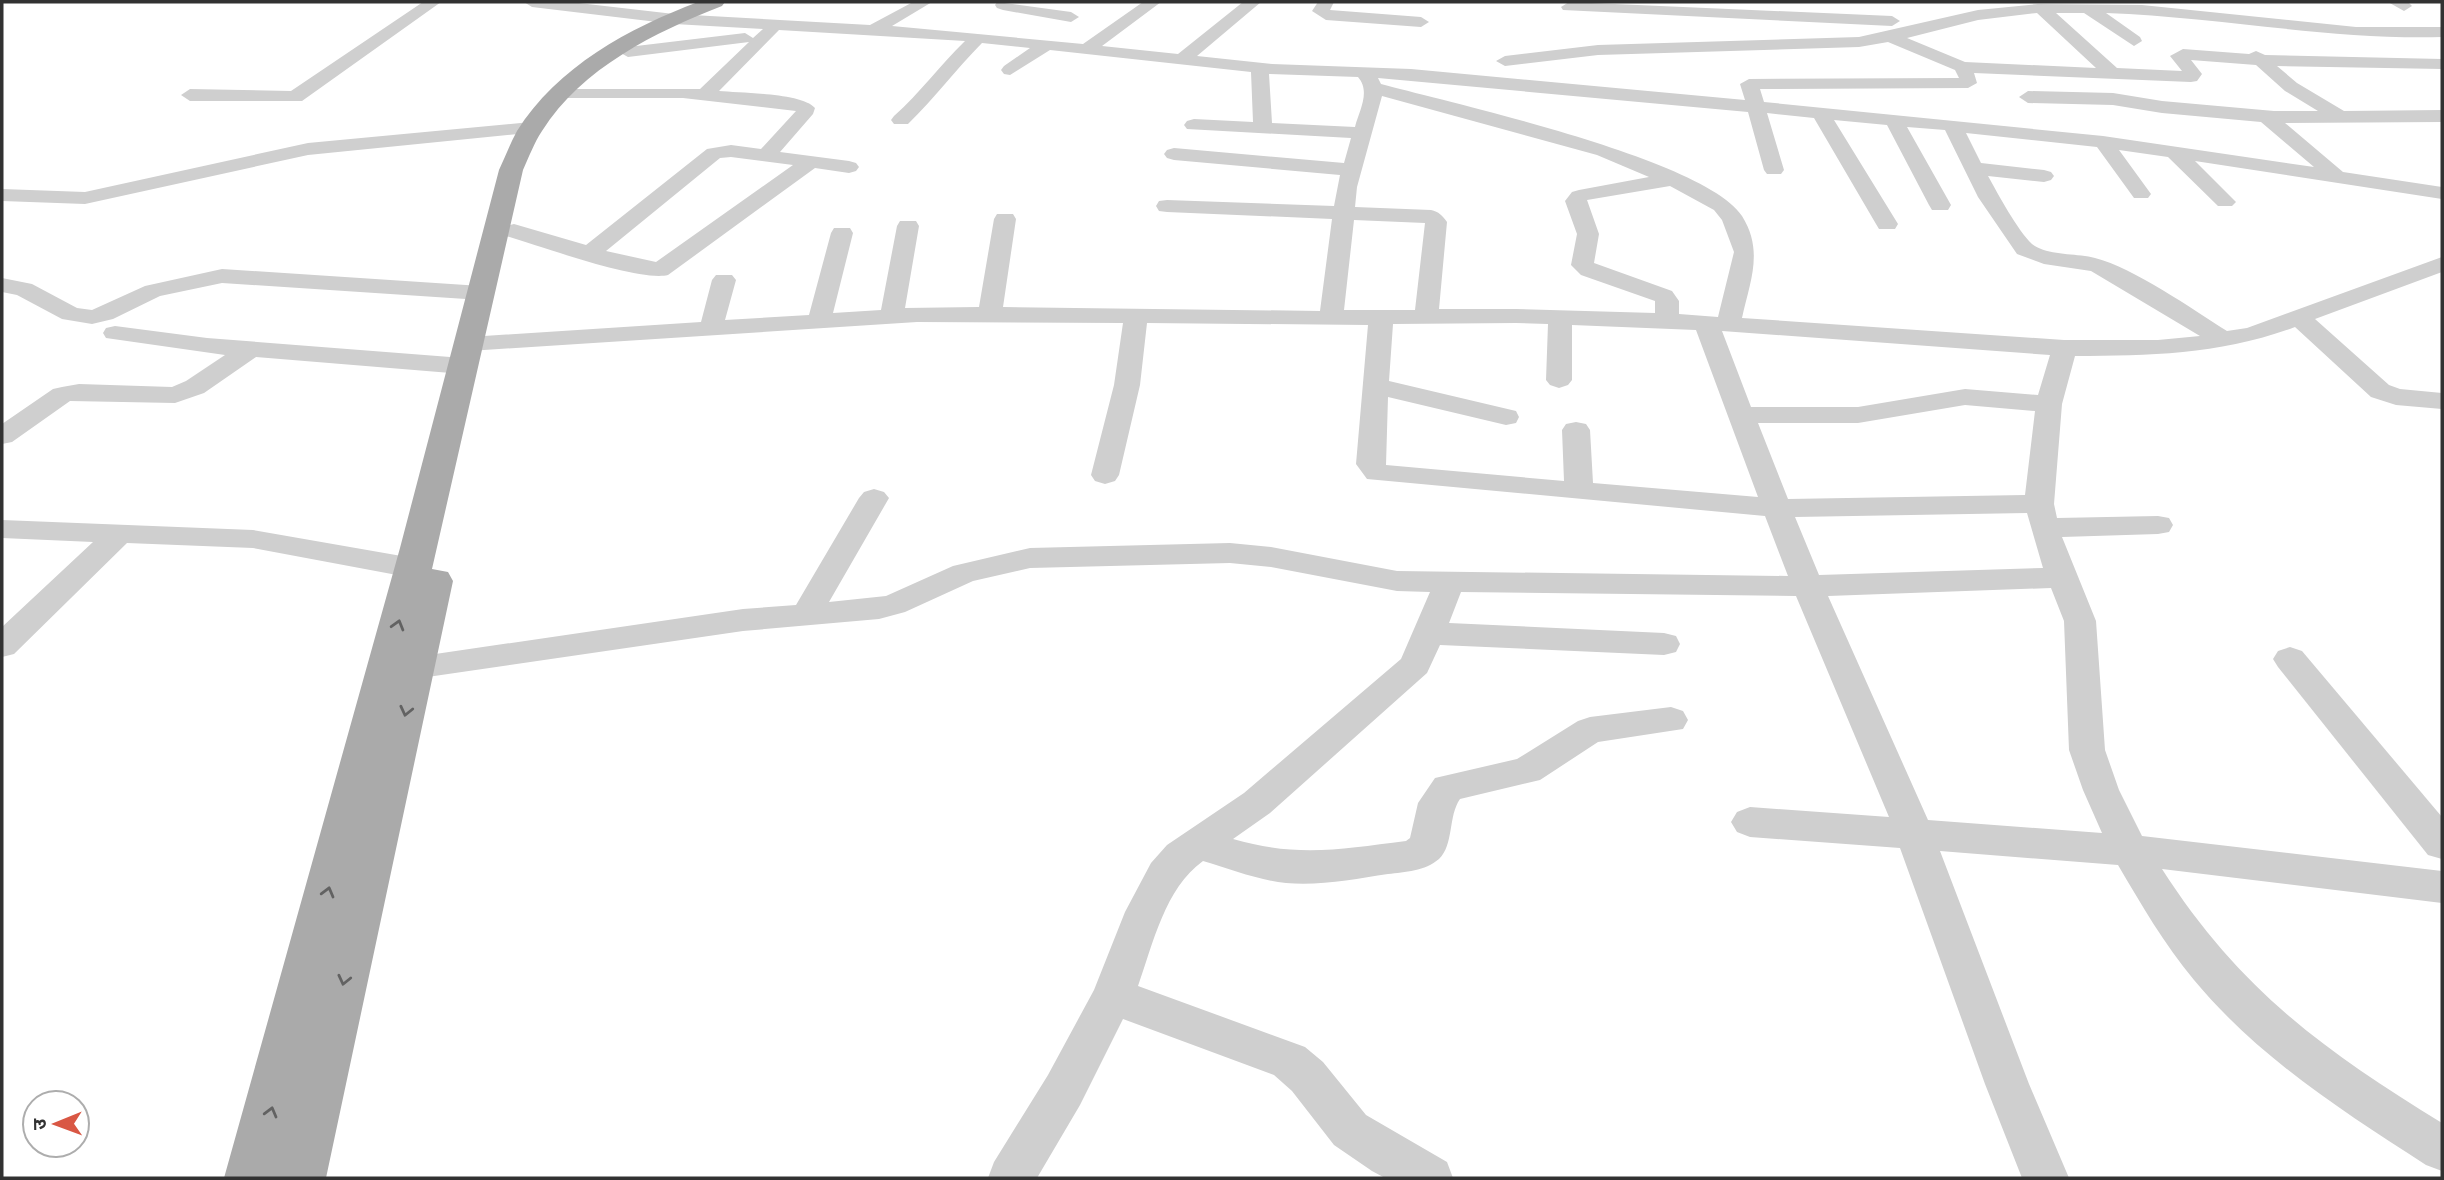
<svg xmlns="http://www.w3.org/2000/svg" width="2444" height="1180" viewBox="0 0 2444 1180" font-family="Mulish,'Noto Sans Devanagari',sans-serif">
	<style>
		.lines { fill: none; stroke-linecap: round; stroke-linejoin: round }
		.minor { fill: #cfcfcf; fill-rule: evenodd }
		.major { fill: #aaa; fill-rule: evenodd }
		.oneway { stroke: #626262 }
	</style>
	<rect width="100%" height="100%" fill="#fff"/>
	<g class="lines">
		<!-- minor -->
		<g class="minor">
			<polygon points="423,2 441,2 302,101 190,101 181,95 190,89 291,91"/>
			<path d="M 524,2 L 570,2 L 674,14 L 870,25 L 913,2 L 932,2 L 892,26 L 1083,44 L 1143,2 L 1161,2 L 1102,46 L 1178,54 L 1243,2 L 1261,2 L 1197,56 L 1272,64 L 1411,69 L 1745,100 L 1740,84 L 1749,79 L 1959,78 L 1955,70 L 1888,42 L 1859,47 L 1598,55 L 1505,66 L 1496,61 L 1505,56 L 1598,45 L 1859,37 L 1978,10 L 2038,4 L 2142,5 L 2356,27 L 2442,27 L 2442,37 C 2329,40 2218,17 2106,13 L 2140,37 L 2142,41 L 2134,46 L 2084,13 L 2056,13 L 2117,68 L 2182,71 L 2170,56 L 2183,49 L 2249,54 L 2256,51 L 2265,55 L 2442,59 L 2442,69 L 2277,66 L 2297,83 L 2344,111 L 2442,110 L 2442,122 L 2285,123 L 2343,172 L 2442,187 L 2442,199 L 2195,161 L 2236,202 L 2232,206 L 2218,206 L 2168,157 L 2119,150 L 2151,194 L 2148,198 L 2134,198 L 2097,147 L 1966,133 L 1981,163 L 2044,170 L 2051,172 L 2054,176 L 2051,180 L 2044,182 L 1988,176 C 1998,194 2018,231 2032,244 C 2047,256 2077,253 2095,258 C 2134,268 2192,309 2227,331 L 2247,328 L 2442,257 L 2442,272 L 2315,319 L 2389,385 L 2400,389 L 2442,393 L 2442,409 L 2396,405 L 2371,397 L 2295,327 C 2223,354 2151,356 2075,356 L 2062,404 L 2054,504 L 2057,518 L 2158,516 L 2169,518 L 2173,525 L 2169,532 L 2158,534 L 2062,537 L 2096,621 L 2105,750 L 2119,790 L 2142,836 L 2442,871 L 2442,903 L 2162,869 C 2239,989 2323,1050 2442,1123 L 2442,1171 L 2426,1165 C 2342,1111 2258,1057 2194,980 C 2164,944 2141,904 2118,865 L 1940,851 L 2029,1084 L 2069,1178 L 2022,1178 L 1985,1084 L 1900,848 L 1750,837 L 1737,832 L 1731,822 L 1737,812 L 1750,807 L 1889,817 L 1796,596 L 1461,592 L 1449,623 L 1664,633 L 1676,636 L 1680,644 L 1676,652 L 1664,655 L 1440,645 L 1427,673 L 1270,813 L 1233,839 C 1299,858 1341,849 1406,841 L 1410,838 L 1418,803 L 1435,778 L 1517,759 L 1578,721 L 1590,717 L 1671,707 L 1683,711 L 1688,720 L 1683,729 L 1598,742 L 1540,780 L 1460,799 C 1448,816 1454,845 1439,859 C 1425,871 1405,872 1388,874 C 1355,879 1320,886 1286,883 C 1258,880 1230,869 1203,861 C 1165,888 1153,944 1138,986 L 1305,1047 L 1323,1062 L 1366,1115 L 1447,1162 L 1453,1178 L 1385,1178 L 1372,1171 L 1334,1145 L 1292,1091 L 1274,1075 L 1123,1019 L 1080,1105 L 1037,1178 L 988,1178 L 994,1162 L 1048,1075 L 1094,990 L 1125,912 L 1151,863 L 1167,845 L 1244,793 L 1401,659 L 1430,592 L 1397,591 L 1271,567 L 1230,563 L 1030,568 L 973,581 L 905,612 L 879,619 L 743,631 L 393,682 L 381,678 L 376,670 L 381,662 L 743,609 L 796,605 L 859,498 L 864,492 L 874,489 L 884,492 L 889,498 L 829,602 L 886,596 L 953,566 L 1030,548 L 1230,543 L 1271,547 L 1397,571 L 1788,576 L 1765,516 L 1367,479 L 1356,464 L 1368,325 L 1147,323 L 1140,385 L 1119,475 L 1115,481 L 1105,484 L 1095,481 L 1091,475 L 1114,385 L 1123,323 L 917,322 L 469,351 L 460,349 L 457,344 L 460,339 L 469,337 L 701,322 L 712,280 L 716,275 L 732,275 L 736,280 L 725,320 L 809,315 L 831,233 L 834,228 L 850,228 L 853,233 L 833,313 L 881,310 L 897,226 L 900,221 L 916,221 L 919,226 L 905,308 L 979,307 L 994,219 L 997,214 L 1013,214 L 1016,219 L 1003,307 L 1320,311 L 1332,219 L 1167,212 L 1159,211 L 1156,206 L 1159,201 L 1167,200 L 1334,206 L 1340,175 L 1174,160 L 1167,158 L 1164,154 L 1167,150 L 1174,148 L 1344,163 L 1351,138 L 1187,129 L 1184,125 L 1187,121 L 1194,119 L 1253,122 L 1251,72 L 1050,50 L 1010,75 L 1004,74 L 1001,70 L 1004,66 L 1030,48 L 982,43 C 956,69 935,98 908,124 L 894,124 L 891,120 L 894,116 C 921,92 939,66 965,41 L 779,30 L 719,91 C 741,93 802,93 815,108 L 813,114 L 780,152 L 849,161 L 856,163 L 859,167 L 856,171 L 849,173 L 815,168 L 668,275 C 639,282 540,246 506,236 L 503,231 L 506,226 L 514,224 L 586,245 L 707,149 L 731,145 L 761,149 L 796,111 L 683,98 L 567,98 L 564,94 L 573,89 L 700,89 L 749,42 L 628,57 L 619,52 L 628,47 L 745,33 L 753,38 L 763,29 L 674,24 L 532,7 ZM 2037,13 L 2096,68 L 1965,62 L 1907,38 L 1978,20 ZM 2191,60 L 2256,65 L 2285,91 L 2318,111 L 2274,111 L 2162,101 L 2113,93 L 2028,91 L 2019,97 L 2028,103 L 2113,105 L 2162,113 L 2261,122 L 2314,167 L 2103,136 L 1764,102 L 1760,89 L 1968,88 L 1977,83 L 1974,73 L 2191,82 L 2197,81 L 2202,74 ZM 1269,74 L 1358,77 C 1371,92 1359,111 1355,127 L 1272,123 ZM 1378,78 L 1748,112 L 1764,170 L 1767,174 L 1781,174 L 1784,170 L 1767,113 L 1814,118 L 1876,224 L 1879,229 L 1895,229 L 1898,224 L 1834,120 L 1887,125 L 1929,205 L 1932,210 L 1948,210 L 1951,205 L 1907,127 L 1945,130 L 1978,197 L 2017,254 L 2044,264 L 2091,271 L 2200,336 L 2158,340 L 2064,340 L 1742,318 C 1750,281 1764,251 1742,216 C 1705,159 1455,104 1381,84 ZM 1382,96 L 1597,155 L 1649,177 L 1579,190 L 1572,192 L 1565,201 L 1577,234 L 1571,265 L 1581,275 L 1655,301 L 1655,313 L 1516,309 L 1439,309 L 1447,222 C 1442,215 1439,212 1431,210 L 1355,207 L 1357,187 ZM 731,157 L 793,165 L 656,262 L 606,251 L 720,158 ZM 1670,186 L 1714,210 L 1722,220 L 1734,252 L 1718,317 L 1679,314 L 1679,301 L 1672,291 L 1594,263 L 1599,234 L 1587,200 ZM 1354,220 L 1425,223 L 1415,310 L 1344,310 ZM 1516,323 L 1548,324 L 1546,380 L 1550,385 L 1559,388 L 1568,385 L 1572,380 L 1572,325 L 1696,330 L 1758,497 L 1593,483 L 1590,430 L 1586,424 L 1576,422 L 1566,424 L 1562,430 L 1564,481 L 1386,465 L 1388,397 L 1506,425 L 1516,423 L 1519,417 L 1516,411 L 1389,381 L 1393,324 ZM 1722,331 L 2050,355 L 2038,395 L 1965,389 L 1858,407 L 1751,407 ZM 1965,405 L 2035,411 L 2025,495 L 1788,499 L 1758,423 L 1858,423 ZM 2027,513 L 2043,568 L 1819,575 L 1795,517 ZM 2051,588 L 2064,621 L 2069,750 L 2083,790 L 2102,833 L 1928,820 L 1828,596 Z"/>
			<polygon points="997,2 1071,12 1079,17 1071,22 1003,10 997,8 995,5"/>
			<polygon points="1318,2 1334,2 1330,10 1421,17 1429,22 1421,27 1326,20 1312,11"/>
			<polygon points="1569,2 1892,16 1900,21 1892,26 1563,10 1561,7"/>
			<polygon points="2388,2 2408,2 2412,6 2404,11"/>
			<polygon points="531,122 538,124 541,128 538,132 308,155 85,204 2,201 2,189 85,192 308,143"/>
			<polygon points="222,269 481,286 489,288 493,293 489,298 481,300 222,283 160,296 113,319 92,324 62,319 17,295 2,292 2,278 32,284 77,308 92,310 145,286"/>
			<polygon points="115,326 207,338 463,358 472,361 476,366 472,371 463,374 256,357 204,393 175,403 70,401 12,442 2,444 2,424 53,389 62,387 79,384 172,387 186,381 225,355 106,338 103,333 106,328"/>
			<polygon points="2,520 253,530 413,558 424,561 428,568 424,575 413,578 253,548 127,543 14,654 2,657 2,627 93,542 2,538"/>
			<polygon points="2290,647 2302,651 2442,817 2442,859 2428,855 2278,667 2273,659 2278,651"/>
		</g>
		<!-- major -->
		<path class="major" d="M 698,2 L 725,2 L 722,6 C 655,32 582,68 542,131 C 534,143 529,157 523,170 L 432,569 L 448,572 L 453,581 L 326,1178 L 224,1178 L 400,548 L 499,170 C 505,157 510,144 517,131 C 557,67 629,28 698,2 Z"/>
	</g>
	<!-- one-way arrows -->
	<defs><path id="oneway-chevron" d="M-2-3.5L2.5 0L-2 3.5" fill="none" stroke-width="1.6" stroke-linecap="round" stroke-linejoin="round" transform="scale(1.75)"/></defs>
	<g class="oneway">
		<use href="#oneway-chevron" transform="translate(398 625) rotate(-74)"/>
		<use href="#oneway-chevron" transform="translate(406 711) rotate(103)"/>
		<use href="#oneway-chevron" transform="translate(328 892) rotate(-75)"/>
		<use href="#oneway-chevron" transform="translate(344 980) rotate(103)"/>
		<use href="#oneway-chevron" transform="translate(271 1112) rotate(-75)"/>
	</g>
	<!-- border -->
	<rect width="2444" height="1180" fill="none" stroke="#323232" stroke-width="7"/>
	<!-- north arrow -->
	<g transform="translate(56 1124) rotate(269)"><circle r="33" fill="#ffffff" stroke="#adadad" stroke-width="2"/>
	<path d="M0-5L12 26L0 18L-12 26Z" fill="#d95744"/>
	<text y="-10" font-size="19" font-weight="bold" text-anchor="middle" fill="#323232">उ</text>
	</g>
</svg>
